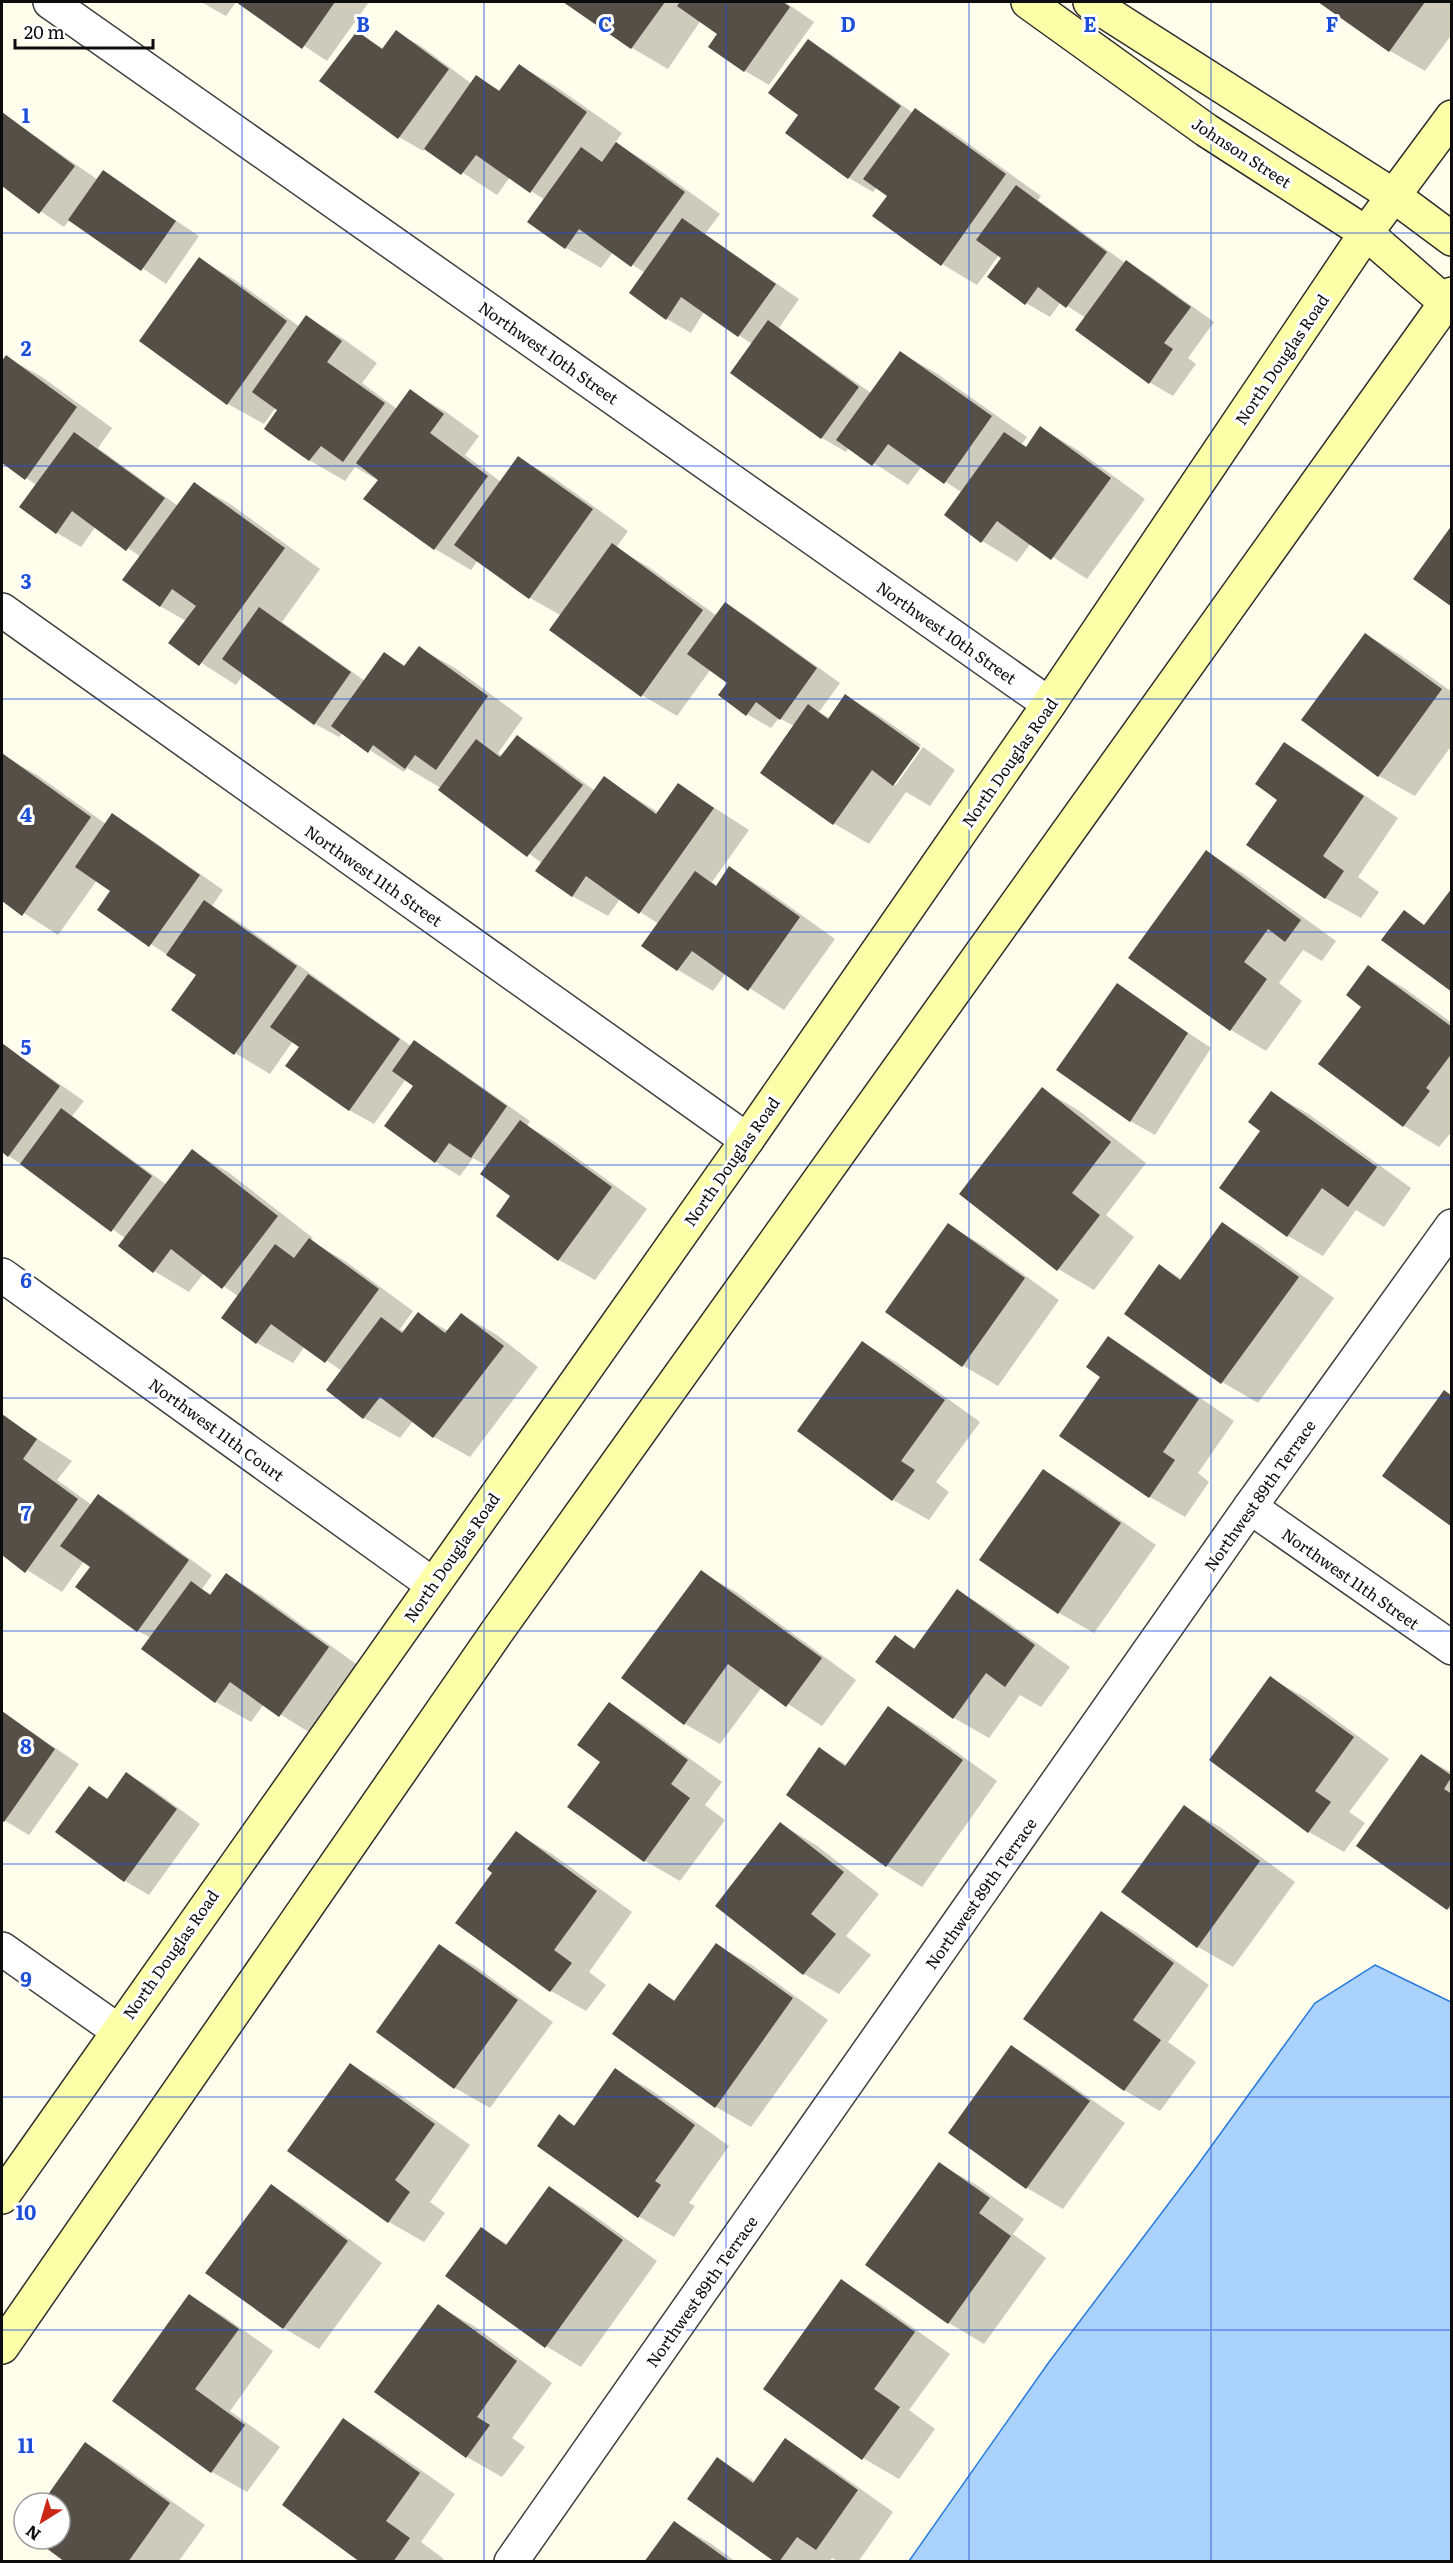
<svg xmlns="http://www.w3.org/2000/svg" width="1453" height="2563" viewBox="0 0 1453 2563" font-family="Literata,serif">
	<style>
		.water { fill: #aad2fd; stroke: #297bdc; stroke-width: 1.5 }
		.shadow { fill: #0003 }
		.building { fill: #564f48 }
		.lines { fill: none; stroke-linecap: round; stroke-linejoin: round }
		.street-casing { stroke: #3f3f3f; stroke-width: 36 }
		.secondary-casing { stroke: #2e2e2e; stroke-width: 36 }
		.street { stroke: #fff; stroke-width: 33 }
		.secondary { stroke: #fcffa7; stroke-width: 33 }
		.grid { fill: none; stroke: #1d4ed8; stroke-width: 1.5; stroke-opacity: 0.55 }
		.labels { text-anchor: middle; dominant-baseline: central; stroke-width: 6; stroke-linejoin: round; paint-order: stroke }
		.street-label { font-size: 16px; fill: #0c0c0c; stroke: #fff }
		.grid-label { font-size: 20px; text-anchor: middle; font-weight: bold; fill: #1d4ed8; stroke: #fff; stroke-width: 6; stroke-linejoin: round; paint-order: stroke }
	</style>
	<rect width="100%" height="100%" fill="#fffeec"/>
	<!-- water -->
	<polygon class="water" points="1375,1965 1451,2002 1451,2561 909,2561 1049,2362 1194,2170 1315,2003"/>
	<!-- shadow -->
	<g class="shadow">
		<polygon points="201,2 236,2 226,16"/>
		<polygon points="238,2 369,2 327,61"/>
		<polygon points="566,2 785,2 814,22 769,85 745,71 719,33 701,20 668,69 632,48"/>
		<polygon points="1321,2 1452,2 1452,34 1425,71 1390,51"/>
		<polygon points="396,32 421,46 472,84 477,77 501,91 520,66 555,86 622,133 615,143 652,165 720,214 705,234 799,299 779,328 871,393 901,353 936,373 1027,437 1022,444 1027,447 1041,428 1076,449 1145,499 1087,579 1031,543 1017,562 982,541 961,492 922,466 908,485 849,447 846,452 822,438 752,344 704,312 691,333 667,319 645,273 613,252 601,268 566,248 545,200 510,177 497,195 425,148 423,151 399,137 357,33 384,49"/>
		<polygon points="808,41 832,55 913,113 916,110 951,131 1041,196 1038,200 1125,263 1150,276 1214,322 1188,358 1196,364 1173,396 1149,382 1086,318 1061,302 1050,317 1026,303 1003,258 999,255 977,285 942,264 889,196 877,187 873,192 849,178 787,133 800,114"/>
		<polygon points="2,113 98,180 103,172 199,236 166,284 70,219 64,227 2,185"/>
		<polygon points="199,259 235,280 300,327 307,317 342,338 377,363 362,383 397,409 410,391 446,412 479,436 465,455 501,482 518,458 554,478 628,531 616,548 647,566 717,616 725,604 749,618 840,683 819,712 830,718 846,696 881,717 921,745 892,785 896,785 923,747 955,770 930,806 906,792 869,844 833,823 794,726 779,718 771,728 747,714 729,682 711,669 677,716 642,695 562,616 530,598 478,560 471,570 435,549 365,499 379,481 355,467 345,481 309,460 276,407 264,424 228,404 141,341"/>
		<polygon points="6,357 42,377 112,428 98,448 178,506 194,484 230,504 320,569 282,622 365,681 384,654 406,666 419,648 455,668 523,718 498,753 502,756 518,737 542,751 595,791 604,778 659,813 679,785 749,830 712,882 717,886 730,868 765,889 835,939 784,1010 726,973 713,991 678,970 643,946 659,924 620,899 608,916 572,896 543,864 441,788 407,768 404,772 343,733 339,737 315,724 244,673 236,685 170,643 186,621 160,606 141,557 96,526 81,547 57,533 37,485 2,463 2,363"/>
		<polygon points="1365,634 1400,655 1452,692 1452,745 1415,796 1379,776 1303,720"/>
		<polygon points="1285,744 1320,765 1398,818 1358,877 1379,892 1361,918 1325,898 1279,800"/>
		<polygon points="2,755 37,775 106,824 112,815 136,829 223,890 212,906 240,923 411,1046 414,1042 438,1056 530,1121 527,1126 555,1142 647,1209 595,1280 559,1260 498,1215 512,1195 487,1166 473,1158 460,1176 436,1162 415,1086 406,1079 374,1124 349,1110 301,1047 293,1041 270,1074 235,1053 198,975 99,910 112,891 97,880 58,935 2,899"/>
		<polygon points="1206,852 1242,873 1336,941 1322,961 1303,950 1279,983 1302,1001 1266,1051 1231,1030 1130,957"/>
		<polygon points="1368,967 1404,988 1452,1023 1452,1131 1439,1147 1404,1126 1320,1064 1364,1007"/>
		<polygon points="1117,985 1211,1048 1155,1135 1130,1121"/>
		<polygon points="2,1044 84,1101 72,1116 167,1185 192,1151 228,1172 313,1238 310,1241 345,1261 413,1311 400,1329 405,1332 418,1314 448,1331 461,1314 497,1335 538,1367 470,1457 434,1437 413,1421 400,1438 364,1418 342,1371 305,1346 293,1363 257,1343 223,1318 238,1296 204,1273 189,1292 154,1271 125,1238 2,1151"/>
		<polygon points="1042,1089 1078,1110 1146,1163 1106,1215 1134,1237 1094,1290 1058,1269 961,1194"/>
		<polygon points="1271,1093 1307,1113 1411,1188 1384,1227 1356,1210 1323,1256 1288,1236 1263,1131"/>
		<polygon points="1223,1224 1258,1244 1334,1298 1258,1403 1222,1382 1160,1266 1182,1279"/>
		<polygon points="948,1225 984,1246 1059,1300 998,1386 962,1365"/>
		<polygon points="1108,1338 1143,1359 1234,1421 1198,1473 1209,1482 1185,1517 1150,1497 1102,1376"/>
		<polygon points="863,1343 898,1363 980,1422 936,1482 949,1492 929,1520 893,1500 799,1431"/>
		<polygon points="2,1416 72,1461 57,1480 92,1505 99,1496 123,1510 212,1575 202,1589 212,1595 227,1575 262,1596 363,1669 315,1736 264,1704 251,1722 216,1702 151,1638 138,1631 92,1567 84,1561 62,1592 2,1554"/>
		<polygon points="1043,1471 1079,1491 1156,1545 1094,1633 1059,1613"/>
		<polygon points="701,1572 736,1592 856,1680 822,1726 762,1687 720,1744 685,1724"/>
		<polygon points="958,1591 993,1612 1070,1667 1041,1707 1020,1695 989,1738 954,1718 896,1637 916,1649"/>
		<polygon points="1270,1678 1306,1698 1389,1759 1349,1812 1365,1823 1344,1852 1309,1832"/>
		<polygon points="609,1704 644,1725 722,1782 705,1805 725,1820 680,1881 645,1861 602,1761"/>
		<polygon points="888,1708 923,1728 997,1781 922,1887 887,1866 788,1795 820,1749 847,1765"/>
		<polygon points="2,1712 79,1764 29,1835 2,1819"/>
		<polygon points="1422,1756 1452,1773 1452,1911 1448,1909"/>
		<polygon points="127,1774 151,1788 200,1824 149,1895 125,1881 89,1788 109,1799"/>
		<polygon points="1184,1807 1220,1827 1295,1882 1233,1967 1198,1947"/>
		<polygon points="781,1824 816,1845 879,1894 846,1936 871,1955 839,1994 804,1974 717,1905"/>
		<polygon points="516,1833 552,1854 632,1912 589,1972 606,1985 586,2011 551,1991 458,1922 494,1873"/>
		<polygon points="1102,1913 1137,1933 1209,1985 1168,2042 1196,2062 1160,2111 1124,2090"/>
		<polygon points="716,1945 752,1965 828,2020 751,2127 716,2107 614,2034 649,1985 676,2001"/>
		<polygon points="440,1946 475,1966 553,2022 490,2108 455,2088"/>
		<polygon points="1012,2047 1047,2068 1125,2123 1063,2209 1027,2188 950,2133"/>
		<polygon points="350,2065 386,2085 470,2145 430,2202 445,2213 424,2242 389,2222 289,2151"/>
		<polygon points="615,2070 651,2090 729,2146 689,2203 695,2206 674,2237 638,2216 559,2116 576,2126"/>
		<polygon points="939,2164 975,2184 1024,2219 1013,2234 1046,2258 984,2344 949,2323 868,2265"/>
		<polygon points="271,2186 306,2207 382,2263 319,2349 284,2328 208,2272"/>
		<polygon points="549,2188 585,2209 657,2261 581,2367 546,2346 481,2229 509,2245"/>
		<polygon points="841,2281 877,2302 950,2354 909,2410 935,2429 899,2479 863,2458 765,2388"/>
		<polygon points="190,2296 225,2317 273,2351 230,2411 280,2447 247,2492 212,2472 114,2401"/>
		<polygon points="438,2306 474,2326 552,2383 512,2438 525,2447 502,2477 467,2457"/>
		<polygon points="343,2420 379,2441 455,2494 421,2542 444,2559 442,2562 363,2562"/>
		<polygon points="786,2440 821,2461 893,2512 858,2562 839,2562 832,2558 829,2562 778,2562 718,2459 756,2482"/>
		<polygon points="86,2444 121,2465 205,2525 178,2562 67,2562 36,2539 60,2539 60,2503 43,2503"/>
		<polygon points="674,2523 710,2543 736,2562 646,2562"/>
	</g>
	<!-- building -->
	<g class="building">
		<polygon points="236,2 335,2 302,49"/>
		<polygon points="563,2 665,2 631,49"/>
		<polygon points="680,2 783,2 790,7 744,72 708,47 717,34 677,6"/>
		<polygon points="1318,2 1425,2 1389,52"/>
		<polygon points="396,30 449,69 398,139 319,81 357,31 382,49"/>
		<polygon points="808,39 901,106 848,179 785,133 798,115 768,93"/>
		<polygon points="519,64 587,112 530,193 476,155 461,175 424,149 476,75 499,91"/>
		<polygon points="915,108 1006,174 941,266 872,216 887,196 863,179"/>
		<polygon points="2,112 75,166 39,214 2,186"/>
		<polygon points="616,142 685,192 631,267 579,229 565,249 527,222 581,147 602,162"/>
		<polygon points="103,170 176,221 141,271 68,220"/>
		<polygon points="1016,185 1107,252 1066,308 1038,287 1025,305 987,277 1001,258 976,240"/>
		<polygon points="682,218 776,284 738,337 681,297 666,320 629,293"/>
		<polygon points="199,257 287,321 227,405 139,341"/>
		<polygon points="1126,260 1191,307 1164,343 1173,349 1149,384 1075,330"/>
		<polygon points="306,315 342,341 327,362 385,403 343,462 321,446 309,461 264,429 277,410 252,392"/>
		<polygon points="768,320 859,387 821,439 730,373"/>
		<polygon points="900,351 992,416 944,484 888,444 872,466 836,440"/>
		<polygon points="6,355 77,407 25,480 2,463 2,361"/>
		<polygon points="410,389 444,414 430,433 488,476 434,550 363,499 378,480 356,463"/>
		<polygon points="1040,426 1111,478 1051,560 997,521 981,543 944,515 1004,432 1026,447"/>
		<polygon points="74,432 165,498 126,551 72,511 56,534 19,507"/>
		<polygon points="518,456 593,509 529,599 454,545"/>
		<polygon points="194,482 285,548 199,666 168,643 196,606 172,589 160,607 122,580"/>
		<polygon points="1452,525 1452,607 1413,579"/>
		<polygon points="612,543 703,610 641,697 549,630"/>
		<polygon points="725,602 817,668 780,720 756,702 746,716 718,695 727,683 687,654"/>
		<polygon points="259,607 351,672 314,725 222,659"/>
		<polygon points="1365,633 1442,689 1378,777 1301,720"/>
		<polygon points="419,646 488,696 436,770 415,755 405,769 373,745 368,753 331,726 384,652 404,666"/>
		<polygon points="845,694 920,748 893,786 872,770 833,825 760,773 808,704 828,719"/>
		<polygon points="517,735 583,785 527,857 438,790 476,739 500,757"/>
		<polygon points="1284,742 1364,796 1323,856 1344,871 1325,899 1246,845 1277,800 1255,784"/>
		<polygon points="2,753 91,817 22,916 2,901"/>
		<polygon points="604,776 656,814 678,783 714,808 639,914 586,876 572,897 535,871"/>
		<polygon points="112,813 200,875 149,947 97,910 110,891 75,867"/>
		<polygon points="1206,850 1301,920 1285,942 1268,929 1244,962 1267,979 1230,1031 1128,958"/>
		<polygon points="729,866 800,917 748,991 692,951 677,971 641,946 695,871 716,886"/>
		<polygon points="1452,888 1452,992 1381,940 1404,910 1424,925"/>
		<polygon points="204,900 297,966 234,1055 171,1010 196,975 166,955"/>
		<polygon points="1368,965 1452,1027 1452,1053 1426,1088 1430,1091 1403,1127 1318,1064 1361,1007 1346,995"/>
		<polygon points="308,974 400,1039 349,1111 285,1066 299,1047 270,1027"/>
		<polygon points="1117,983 1188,1033 1130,1122 1056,1070"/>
		<polygon points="414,1040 507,1106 471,1158 449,1143 435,1163 384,1126 413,1086 392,1071"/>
		<polygon points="2,1043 60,1086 8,1157 2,1152"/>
		<polygon points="1042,1087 1111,1142 1072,1193 1100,1215 1057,1271 959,1194"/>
		<polygon points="1271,1091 1377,1167 1348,1207 1322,1188 1287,1237 1219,1188 1260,1131 1248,1122"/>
		<polygon points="61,1108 152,1176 111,1232 20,1164"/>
		<polygon points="520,1120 612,1187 558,1261 496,1216 510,1196 480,1174"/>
		<polygon points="192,1149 278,1216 222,1289 171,1249 153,1273 118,1246"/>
		<polygon points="1222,1222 1299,1277 1221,1384 1124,1314 1159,1264 1180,1280"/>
		<polygon points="948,1223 1025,1278 962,1367 885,1312"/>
		<polygon points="309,1238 379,1289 325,1363 271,1324 256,1344 221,1318 275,1244 294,1258"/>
		<polygon points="418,1312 445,1333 461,1313 504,1346 433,1438 380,1397 363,1419 326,1390 381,1317 402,1333"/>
		<polygon points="1108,1336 1199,1399 1163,1452 1175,1460 1149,1498 1059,1436 1100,1377 1086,1367"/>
		<polygon points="862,1341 945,1400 901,1461 915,1470 892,1501 797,1431"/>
		<polygon points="1444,1390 1452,1396 1452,1527 1382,1476"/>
		<polygon points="2,1414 37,1439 23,1459 78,1499 25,1573 2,1555"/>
		<polygon points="1043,1469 1121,1523 1058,1614 979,1560"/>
		<polygon points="98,1494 189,1560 137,1632 75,1587 90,1567 60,1546"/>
		<polygon points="701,1570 822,1658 786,1707 728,1664 684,1725 621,1678"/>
		<polygon points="226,1573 329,1647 279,1717 230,1682 215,1703 141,1649 191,1581 210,1595"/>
		<polygon points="957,1589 1035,1645 1005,1687 986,1673 953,1719 875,1662 895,1635 914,1649"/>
		<polygon points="1270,1676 1354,1737 1315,1791 1331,1802 1308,1833 1209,1760"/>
		<polygon points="609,1702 688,1760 671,1784 690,1798 644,1862 567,1807 600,1762 577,1745"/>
		<polygon points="888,1706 963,1760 886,1867 786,1795 819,1747 845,1766"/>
		<polygon points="2,1711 55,1749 4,1822 2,1821"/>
		<polygon points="1421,1754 1452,1776 1444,1789 1452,1794 1452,1903 1447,1910 1356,1846"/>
		<polygon points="126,1772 177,1809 124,1882 55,1832 89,1786 107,1799"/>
		<polygon points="1184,1805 1260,1861 1197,1948 1121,1892"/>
		<polygon points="780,1822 844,1872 811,1914 836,1934 803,1975 715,1906"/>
		<polygon points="516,1831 597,1891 554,1950 572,1963 550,1992 455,1923 492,1873 487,1869"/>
		<polygon points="1101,1911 1174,1963 1133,2020 1161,2040 1124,2091 1023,2019"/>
		<polygon points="716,1943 793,1998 715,2108 612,2034 649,1983 674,2001"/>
		<polygon points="439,1944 518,2000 454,2089 376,2032"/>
		<polygon points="1011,2045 1090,2101 1026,2189 948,2133"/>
		<polygon points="350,2063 435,2124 395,2180 410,2192 388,2223 287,2151"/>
		<polygon points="615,2068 695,2125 655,2181 661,2185 638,2218 537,2146 559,2114 574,2126"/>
		<polygon points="939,2162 990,2198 979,2213 1011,2236 948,2324 865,2265"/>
		<polygon points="271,2184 348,2241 283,2329 205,2273"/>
		<polygon points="549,2186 623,2240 545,2348 445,2276 481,2227 506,2245"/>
		<polygon points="841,2279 915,2332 874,2389 900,2407 862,2460 763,2389"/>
		<polygon points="189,2294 239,2329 195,2389 245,2425 211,2473 112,2401"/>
		<polygon points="438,2304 517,2361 477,2417 490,2425 466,2458 374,2392"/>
		<polygon points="343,2418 420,2473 386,2521 410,2538 393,2562 360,2562 282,2505"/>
		<polygon points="785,2438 858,2490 816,2550 797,2537 779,2562 775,2562 687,2499 717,2457 753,2483"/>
		<polygon points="85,2442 170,2503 128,2562 65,2562 34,2539 60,2539 60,2503 42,2503"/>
		<polygon points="674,2521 731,2562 644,2562"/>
	</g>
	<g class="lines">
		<!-- street casing -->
		<g class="street-casing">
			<g id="street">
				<polyline points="50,2 1049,704"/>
				<polyline points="2,610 747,1140"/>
				<polyline points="2,1275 432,1584"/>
				<polyline points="1250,1507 1452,1648"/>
				<polyline points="2,1949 117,2030"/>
				<polyline points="511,2562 1250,1507 1452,1226"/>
			</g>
		</g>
		<!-- secondary casing -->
		<g class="secondary-casing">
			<g id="secondary">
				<polyline points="1028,2 1206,130 1366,233 1452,308"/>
				<polyline points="1090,2 1394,196 1452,239"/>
				<polyline points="2,2197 747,1140 1049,704 1366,233 1452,117"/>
				<polyline points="2,2347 496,1633 1452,294"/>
			</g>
		</g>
		<!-- street -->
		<use href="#street" class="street"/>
		<!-- secondary -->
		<use href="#secondary" class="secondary"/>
	</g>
	<!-- grid -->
	<path class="grid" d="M 242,2 L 242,2562M 484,2 L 484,2562M 726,2 L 726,2562M 969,2 L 969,2562M 1211,2 L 1211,2562M 2,233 L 1452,233M 2,466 L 1452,466M 2,699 L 1452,699M 2,932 L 1452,932M 2,1165 L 1452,1165M 2,1398 L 1452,1398M 2,1631 L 1452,1631M 2,1864 L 1452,1864M 2,2097 L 1452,2097M 2,2330 L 1452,2330"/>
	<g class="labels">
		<!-- street labels -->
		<g class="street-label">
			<text transform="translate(1242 152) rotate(33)">Johnson Street</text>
			<text transform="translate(549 352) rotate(35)">Northwest 10th Street</text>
			<text transform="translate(1281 359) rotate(-56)">North Douglas Road</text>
			<text transform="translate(947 632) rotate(35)">Northwest 10th Street</text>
			<text transform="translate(1009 762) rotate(-55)">North Douglas Road</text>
			<text transform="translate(374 875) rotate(35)">Northwest 11th Street</text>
			<text transform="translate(731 1161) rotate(-55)">North Douglas Road</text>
			<text transform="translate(217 1429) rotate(36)">Northwest 11th Court</text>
			<text transform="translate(1259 1495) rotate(-55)">Northwest 89th Terrace</text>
			<text transform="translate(451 1557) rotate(-55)">North Douglas Road</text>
			<text transform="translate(1351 1578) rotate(35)">Northwest 11th Street</text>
			<text transform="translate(980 1893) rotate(-55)">Northwest 89th Terrace</text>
			<text transform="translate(170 1954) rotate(-55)">North Douglas Road</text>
			<text transform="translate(701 2291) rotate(-55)">Northwest 89th Terrace</text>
		</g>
	</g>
	<g class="grid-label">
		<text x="363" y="32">B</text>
		<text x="605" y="32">C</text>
		<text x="848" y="32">D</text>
		<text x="1090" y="32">E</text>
		<text x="1332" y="32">F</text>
		<text x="26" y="123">1</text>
		<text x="26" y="356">2</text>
		<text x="26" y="589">3</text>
		<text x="26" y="822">4</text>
		<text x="26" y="1055">5</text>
		<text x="26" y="1288">6</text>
		<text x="26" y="1521">7</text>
		<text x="26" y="1754">8</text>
		<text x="26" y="1987">9</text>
		<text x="26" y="2220">10</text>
		<text x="26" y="2453">11</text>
	</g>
	<!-- border -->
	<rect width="1453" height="2563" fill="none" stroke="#0c0c0c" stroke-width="6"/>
	<!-- north arrow -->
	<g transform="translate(42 2521) rotate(217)"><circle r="28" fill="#ffffff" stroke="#9e9e9e" stroke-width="1.5"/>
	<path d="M0-4.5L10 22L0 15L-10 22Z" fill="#cb2716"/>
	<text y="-9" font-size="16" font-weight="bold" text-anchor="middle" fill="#0c0c0c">N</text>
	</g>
	<!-- scale -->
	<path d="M15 39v9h138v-9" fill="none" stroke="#0c0c0c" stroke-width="3"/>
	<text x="24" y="39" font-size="18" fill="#0c0c0c" stroke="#ffffff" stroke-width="4.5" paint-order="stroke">20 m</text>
</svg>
